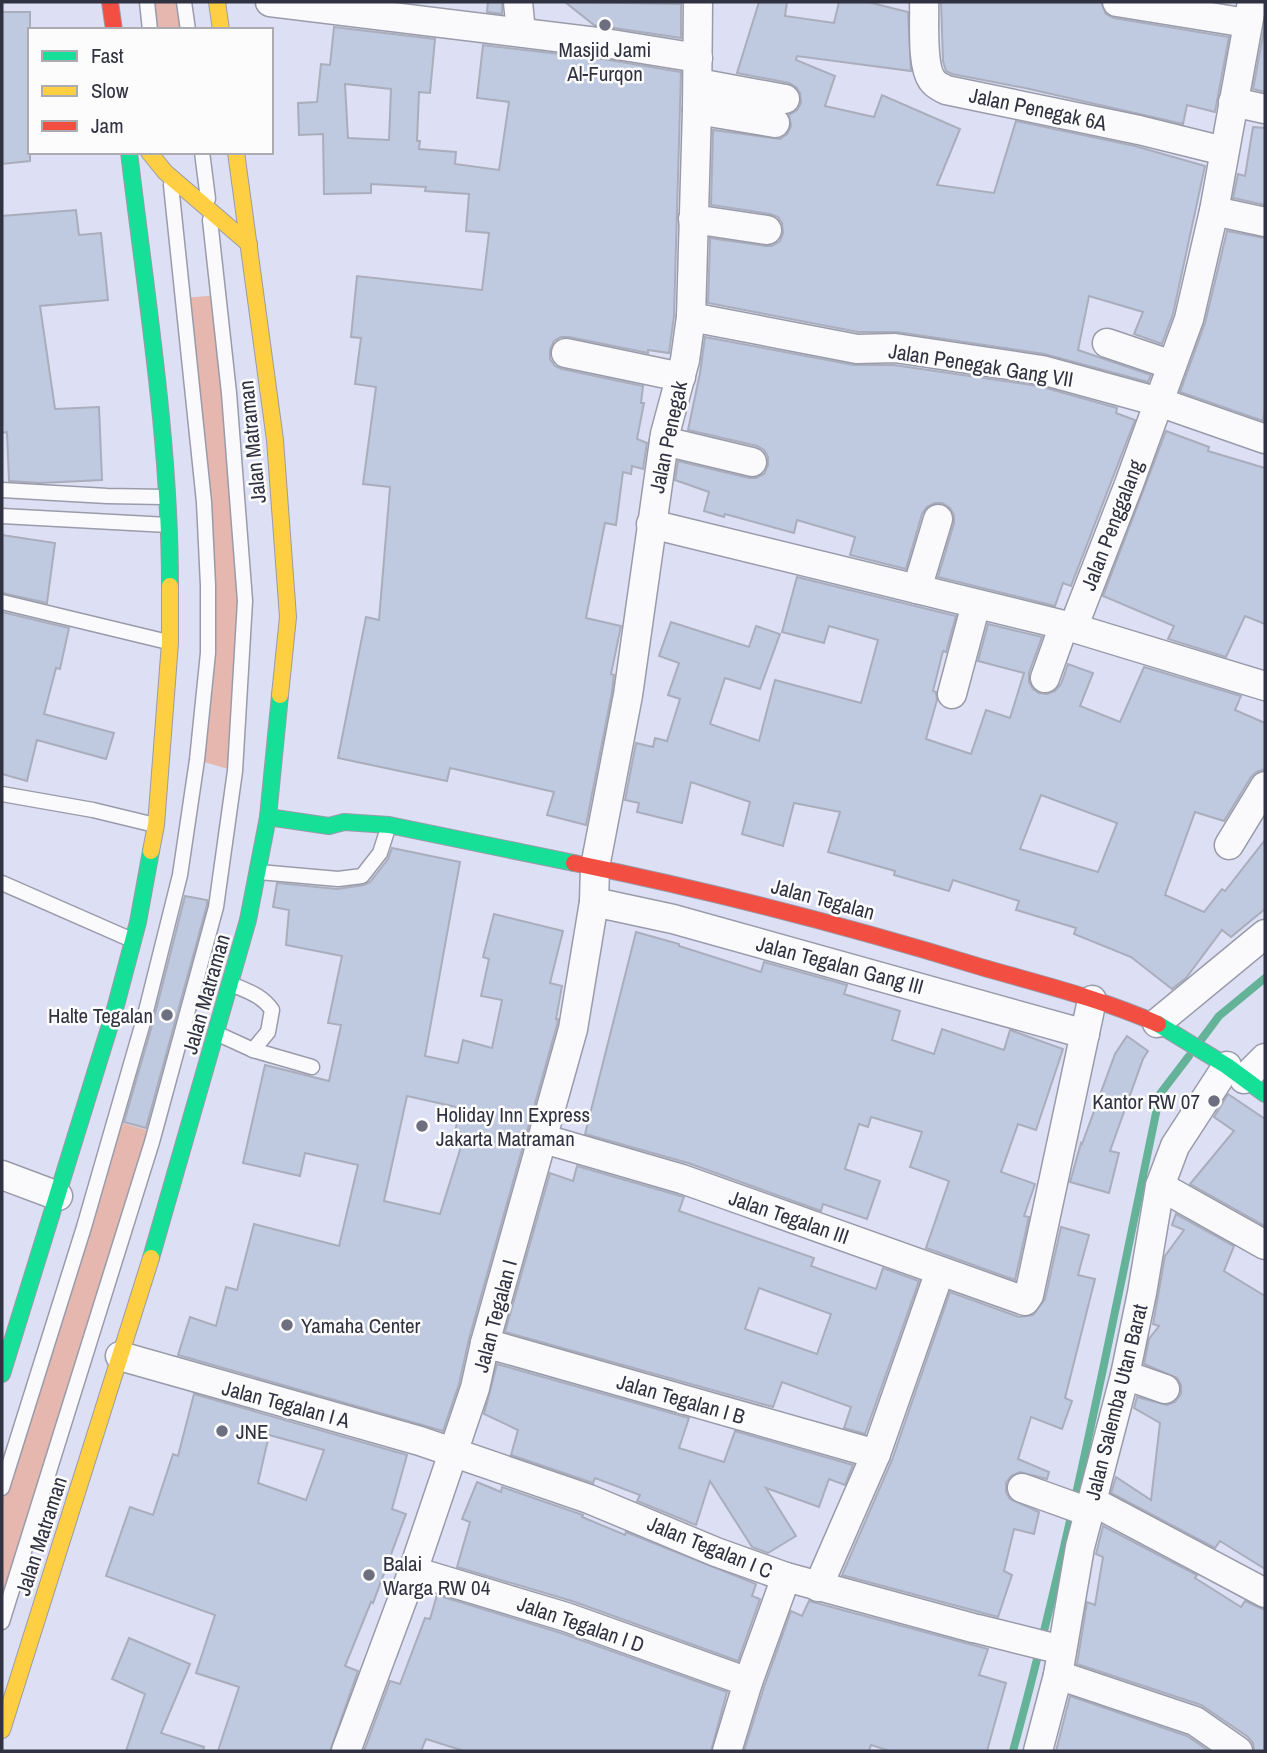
<svg xmlns="http://www.w3.org/2000/svg" width="1267" height="1753" viewBox="0 0 1267 1753" font-family="'Archivo Narrow',sans-serif">
	<style>
		.green { fill: #e5b7ae }
		.lines { fill: none; stroke-linecap: round; stroke-linejoin: round }
		.stream { stroke: #64b298; stroke-width: 8 }
		.building { fill: #bfc9e0; stroke: #a9adbc; stroke-width: 2; fill-rule: evenodd }
		.lane-casing { stroke: #9a9baa; stroke-width: 17 }
		.street-casing { stroke: #9a9baa; stroke-width: 31 }
		.fast-casing { stroke: #9a9baa; stroke-width: 18 }
		.slow-casing { stroke: #9a9baa; stroke-width: 18 }
		.jam-casing { stroke: #9a9baa; stroke-width: 18 }
		.lane { stroke: #fafafd; stroke-width: 14 }
		.street { stroke: #fafafd; stroke-width: 28 }
		.fast { stroke: #16e098; stroke-width: 16 }
		.slow { stroke: #ffcf43; stroke-width: 16 }
		.jam { stroke: #f24e42; stroke-width: 16 }
		.poi-dot { fill: #6d6f80; stroke: #fcfcfc; stroke-width: 2.5 }
		.labels { text-anchor: middle; dominant-baseline: central; stroke-width: 5; stroke-linejoin: round; paint-order: stroke }
		.poi-label { font-size: 21px; fill: #313241; stroke: #fcfcfc; text-anchor: start }
		.street-label { font-size: 21px; fill: #313241; stroke: #fcfcfc }
	</style>
	<rect width="100%" height="100%" fill="#dde0f4"/>
	<!-- green -->
	<g class="green">
		<polygon points="147,2 184,2 188,30 151,30"/>
		<polygon points="219,295 245,601 235,771 197,760 208,653 183,298"/>
		<polygon points="115,1121 154,1132 2,1622 2,1487"/>
	</g>
	<g class="lines">
		<!-- stream -->
		<g class="stream">
			<polyline points="1201,1040 1219,1016 1265,978"/>
			<path d="M 1013,1751 C 1072,1535 1114,1314 1160,1094 L 1189,1056"/>
		</g>
	</g>
	<!-- building -->
	<g class="building">
		<polygon points="488,2 502,2 502,14 487,12"/>
		<polygon points="565,2 681,4 681,38 594,25"/>
		<polygon points="759,2 787,2 785,16 834,23 839,2 868,2 908,12 911,71 797,56 796,60 835,76 825,106 874,117 882,95 960,129 937,185 994,193 1016,121 1135,146 1205,166 1173,314 1162,344 1134,334 1143,312 1089,296 1078,350 1151,375 1148,382 1044,354 897,332 858,332 708,303 710,238 765,246 772,246 780,241 783,233 782,223 778,217 770,214 711,205 713,130 780,139 787,134 791,126 789,115 797,110 801,103 800,93 796,87 789,83 737,73"/>
		<polygon points="941,2 1101,2 1106,14 1114,18 1229,37 1215,112 1187,105 1183,124 1025,88 952,74 946,71 943,61"/>
		<polygon points="2,12 30,12 30,161 2,164"/>
		<polygon points="1265,24 1265,92 1253,89"/>
		<path d="M 334,27 L 435,39 L 430,93 L 419,92 L 417,141 L 420,141 L 419,149 L 456,152 L 455,164 L 499,170 L 509,102 L 477,98 L 483,45 L 603,59 L 681,72 L 674,316 L 669,353 L 648,350 L 648,353 L 569,337 L 561,337 L 554,341 L 550,350 L 550,359 L 555,366 L 562,369 L 643,386 L 641,403 L 644,403 L 637,439 L 647,443 L 643,469 L 632,466 L 631,474 L 623,472 L 616,525 L 605,523 L 586,618 L 621,626 L 611,674 L 614,675 L 612,692 L 586,825 L 547,815 L 554,792 L 450,768 L 447,781 L 338,758 L 366,617 L 379,620 L 390,487 L 363,484 L 376,387 L 355,384 L 361,338 L 351,337 L 357,276 L 482,290 L 489,233 L 466,231 L 469,194 L 425,191 L 426,187 L 371,184 L 371,193 L 324,194 L 323,134 L 299,135 L 298,103 L 317,102 L 321,64 L 330,65 ZM 345,84 L 391,89 L 389,140 L 348,138 Z"/>
		<polygon points="1253,127 1265,128 1265,205 1233,198 1238,174 1245,176"/>
		<polygon points="76,210 79,235 101,233 108,300 40,306 55,409 99,407 102,480 40,483 9,481 7,432 2,433 2,216"/>
		<polygon points="1227,231 1265,238 1265,409 1263,421 1180,392 1205,323"/>
		<polygon points="705,337 854,365 894,365 1039,386 1117,408 1116,413 1135,420 1071,586 1063,583 1055,606 938,577 954,523 954,515 950,508 942,503 935,503 927,507 922,514 906,569 850,555 855,537 797,520 794,533 725,514 724,517 704,511 709,492 675,480 678,461 749,478 756,478 764,474 768,465 768,457 764,450 757,446 688,430 700,373"/>
		<polygon points="1166,431 1209,447 1208,451 1265,468 1265,624 1245,616 1226,657 1168,639 1174,626 1103,596"/>
		<polygon points="2,535 55,543 47,603 2,593"/>
		<path d="M 797,577 L 956,616 L 946,652 L 943,651 L 933,691 L 936,692 L 937,700 L 926,739 L 971,754 L 986,710 L 1010,718 L 1024,673 L 978,661 L 988,624 L 1042,637 L 1029,673 L 1029,682 L 1033,689 L 1039,693 L 1047,694 L 1055,691 L 1061,684 L 1068,664 L 1093,673 L 1080,706 L 1120,722 L 1144,667 L 1241,696 L 1235,710 L 1265,723 L 1265,769 L 1256,772 L 1251,777 L 1224,821 L 1195,812 L 1165,895 L 1204,912 L 1222,889 L 1225,891 L 1265,840 L 1265,909 L 1231,937 L 1222,930 L 1186,978 L 1172,989 L 1131,957 L 1074,934 L 1076,928 L 1016,910 L 1019,901 L 953,880 L 949,891 L 894,875 L 895,871 L 828,852 L 840,812 L 794,803 L 783,846 L 742,834 L 750,802 L 691,782 L 682,823 L 637,812 L 639,803 L 625,800 L 636,743 L 653,747 L 655,738 L 667,741 L 680,699 L 668,695 L 679,663 L 659,656 L 671,622 L 749,647 L 756,626 L 780,634 L 760,689 L 725,678 L 710,724 L 759,741 L 775,680 L 861,703 L 878,640 L 829,626 L 824,643 L 782,632 ZM 1041,795 L 1117,823 L 1098,872 L 1020,849 Z"/>
		<polygon points="2,612 69,628 60,669 56,668 44,714 114,733 106,759 37,740 27,781 2,774"/>
		<path d="M 392,848 L 460,862 L 425,1056 L 458,1063 L 463,1040 L 492,1048 L 502,1000 L 481,996 L 489,959 L 483,957 L 494,914 L 563,931 L 550,983 L 562,986 L 556,1019 L 558,1019 L 557,1025 L 469,1339 L 459,1384 L 443,1431 L 178,1355 L 190,1317 L 216,1326 L 226,1287 L 237,1290 L 254,1224 L 339,1246 L 358,1165 L 305,1153 L 300,1176 L 243,1163 L 265,1065 L 329,1081 L 341,1025 L 328,1023 L 342,956 L 286,945 L 289,910 L 273,907 L 277,883 L 337,889 L 364,885 L 370,882 L 388,859 ZM 407,1096 L 461,1108 L 455,1131 L 465,1134 L 440,1214 L 384,1201 Z"/>
		<polygon points="185,896 207,900 207,905 146,1128 124,1122 153,1022"/>
		<polygon points="636,932 679,944 679,946 761,972 764,962 847,985 844,994 900,1011 892,1040 934,1054 942,1029 1004,1050 1010,1030 1063,1049 1036,1130 1018,1124 1001,1172 1035,1184 1024,1216 1029,1217 1015,1280 926,1248 949,1181 910,1167 922,1132 871,1117 868,1127 859,1124 845,1169 880,1181 867,1219 823,1204 821,1211 688,1163 585,1134"/>
		<polygon points="1127,1036 1148,1051 1143,1059 1110,1151 1119,1153 1109,1193 1070,1182 1081,1143 1082,1144 1115,1054"/>
		<polygon points="1228,1094 1265,1119 1265,1226 1190,1184 1234,1131 1214,1117"/>
		<path d="M 577,1166 L 684,1197 L 679,1211 L 814,1258 L 811,1266 L 876,1289 L 883,1268 L 919,1281 L 865,1434 L 844,1428 L 851,1407 L 782,1382 L 773,1407 L 505,1332 L 550,1173 L 573,1181 ZM 759,1288 L 831,1314 L 817,1354 L 745,1329 Z"/>
		<polygon points="1176,1214 1234,1246 1224,1271 1265,1296 1265,1569 1220,1541 1215,1548 1111,1493 1116,1477 1151,1500 1160,1423 1134,1408 1137,1397 1167,1405 1175,1402 1181,1394 1181,1385 1177,1378 1144,1364 1149,1339 1159,1326 1153,1324 1165,1256 1184,1230 1172,1225"/>
		<polygon points="1061,1227 1089,1235 1078,1275 1095,1279 1065,1398 1072,1401 1062,1429 1031,1417 1018,1459 1049,1472 1047,1479 1020,1472 1011,1476 1006,1483 1006,1492 1010,1499 1039,1512 1034,1534 1014,1529 1004,1571 1012,1575 998,1617 842,1575 892,1460 950,1292 1019,1317 1033,1315 1045,1299"/>
		<polygon points="497,1364 689,1418 679,1448 724,1462 735,1431 853,1465 845,1485 829,1479 819,1507 766,1488 796,1536 768,1553 752,1547 710,1481 696,1525 637,1501 640,1495 595,1478 593,1483 511,1455 518,1430 484,1414"/>
		<path d="M 194,1394 L 407,1455 L 392,1509 L 406,1514 L 373,1603 L 371,1602 L 345,1666 L 358,1671 L 330,1751 L 218,1751 L 239,1687 L 196,1673 L 215,1615 L 106,1576 L 130,1507 L 153,1515 L 173,1454 L 178,1456 ZM 269,1435 L 324,1450 L 306,1500 L 258,1483 Z"/>
		<polygon points="477,1482 501,1492 502,1487 583,1515 582,1517 625,1535 626,1532 756,1584 752,1596 760,1599 738,1661 572,1601 457,1567 470,1522 462,1519"/>
		<polygon points="1103,1526 1197,1575 1195,1578 1241,1607 1245,1601 1265,1610 1265,1751 1254,1751 1253,1743 1248,1737 1201,1705 1077,1664 1087,1602 1095,1605 1103,1557 1096,1554"/>
		<polygon points="437,1595 561,1633 727,1692 711,1751 464,1751 426,1739 421,1751 364,1751 390,1681 400,1684 425,1618 430,1619"/>
		<polygon points="809,1601 988,1649 979,1675 1006,1683 987,1751 890,1751 871,1745 869,1751 744,1751 764,1687 791,1611 802,1616"/>
		<polygon points="129,1638 190,1664 161,1733 204,1747 203,1751 126,1751 145,1694 112,1679"/>
		<polygon points="1070,1696 1187,1736 1209,1751 1056,1751"/>
	</g>
	<g class="lines">
		<!-- lane casing -->
		<g class="lane-casing">
			<g id="lane">
				<polyline points="147,2 150,30"/>
				<polyline points="184,2 188,30"/>
				<polyline points="202,152 208,199"/>
				<polyline points="2,490 107,496 165,497"/>
				<polyline points="2,516 168,525"/>
				<polyline points="2,602 168,642"/>
				<polyline points="2,794 93,810 155,825"/>
				<polyline points="259,872 338,879 362,876 380,853 389,825"/>
				<polyline points="2,883 132,940"/>
				<path d="M 218,1034 L 253,1050 L 268,1032 L 272,1010 C 262,995 247,991 231,984"/>
				<polyline points="253,1050 312,1067"/>
				<polyline points="2,1488 84,1227 144,1019 180,875 197,760 208,653 208,585 204,502 171,185"/>
				<polyline points="2,1622 152,1142 216,907 235,771 245,601 229,393 210,220"/>
			</g>
		</g>
		<!-- street casing -->
		<g class="street-casing">
			<g id="street">
				<polyline points="270,2 605,43 698,58"/>
				<polyline points="518,2 521,32"/>
				<path d="M 924,2 C 925,21 921,65 932,80 C 936,86 941,87 946,90 L 1139,130 L 1224,151"/>
				<polyline points="1117,2 1247,23"/>
				<polyline points="698,83 785,99"/>
				<polyline points="1233,102 1265,109"/>
				<polyline points="697,110 775,123"/>
				<polyline points="1214,211 1265,222"/>
				<polyline points="693,219 767,230"/>
				<polyline points="691,317 857,349 895,348 1042,370 1159,402 1265,439"/>
				<polyline points="1107,343 1172,365"/>
				<polyline points="566,353 681,377"/>
				<polyline points="664,441 752,462"/>
				<polyline points="651,524 1064,625 1265,686"/>
				<polyline points="917,589 938,519"/>
				<polyline points="1073,628 1129,484 1189,319 1214,211 1252,2"/>
				<polyline points="1045,678 1064,625"/>
				<polyline points="952,694 976,604"/>
				<polyline points="1229,845 1265,786"/>
				<polyline points="594,902 673,919 1085,1034"/>
				<polyline points="1157,1023 1265,934"/>
				<polyline points="1244,1079 1265,1058"/>
				<polyline points="544,1139 682,1179 1025,1301 1029,1295 1092,1000"/>
				<polyline points="2,1175 58,1196"/>
				<polyline points="1160,1186 1265,1245"/>
				<polyline points="485,1343 876,1454"/>
				<polyline points="120,1356 420,1441 589,1499 716,1552 786,1577 973,1628"/>
				<polyline points="1125,1375 1165,1389"/>
				<polyline points="1022,1488 1089,1512"/>
				<polyline points="1092,1501 1265,1593"/>
				<polyline points="413,1571 566,1617 748,1682"/>
				<polyline points="818,1587 876,1454 940,1271"/>
				<polyline points="978,1629 1062,1650"/>
				<polyline points="1058,1675 1195,1721 1238,1751"/>
				<polyline points="346,1751 413,1571 475,1388 485,1343 573,1029 594,902 595,867 628,695 665,434 685,360 691,317 697,110 698,2"/>
				<polyline points="727,1751 748,1682 786,1577"/>
				<polyline points="1038,1751 1058,1675 1080,1547 1125,1375 1142,1293 1160,1186 1175,1146 1227,1066"/>
			</g>
		</g>
		<!-- fast casing -->
		<g class="fast-casing">
			<g id="fast">
				<path d="M 129,152 C 146,296 170,441 170,586"/>
				<polyline points="268,817 329,826 344,822 389,825 574,863"/>
				<polyline points="1158,1024 1227,1066 1265,1094"/>
				<polyline points="151,1258 248,920 268,817 280,695"/>
				<polyline points="2,1374 115,1009 138,922 151,851"/>
			</g>
		</g>
		<!-- slow casing -->
		<g class="slow-casing">
			<g id="slow">
				<polyline points="217,2 221,30"/>
				<polyline points="149,152 165,172 249,244"/>
				<polyline points="236,152 275,440 288,617 280,695"/>
				<polyline points="151,851 156,825 170,643 170,586"/>
				<polyline points="2,1730 151,1258"/>
			</g>
		</g>
		<!-- jam casing -->
		<g class="jam-casing">
			<g id="jam">
				<polyline points="110,2 114,30"/>
				<path d="M 574,863 C 712,891 847,926 981,967 C 1040,984 1102,999 1158,1024"/>
			</g>
		</g>
		<!-- lane -->
		<use href="#lane" class="lane"/>
		<!-- street -->
		<use href="#street" class="street"/>
		<!-- fast -->
		<use href="#fast" class="fast"/>
		<!-- slow -->
		<use href="#slow" class="slow"/>
		<!-- jam -->
		<use href="#jam" class="jam"/>
	</g>
	<!-- markers -->
	<g class="poi-dot">
		<circle cx="605" cy="25" r="7"/>
		<circle cx="167" cy="1015" r="7"/>
		<circle cx="1214" cy="1101" r="7"/>
		<circle cx="422" cy="1126" r="7"/>
		<circle cx="287" cy="1325" r="7"/>
		<circle cx="222" cy="1431" r="7"/>
		<circle cx="369" cy="1575" r="7"/>
	</g>
	<g class="labels">
		<!-- poi labels -->
		<g class="poi-label">
			<text x="605" y="49" text-anchor="middle">Masjid Jami<tspan x="605" dy="24">Al-Furqon</tspan></text>
			<text x="153" y="1015" text-anchor="end">Halte Tegalan</text>
			<text x="1200" y="1101" text-anchor="end">Kantor RW 07</text>
			<text x="436" y="1114">Holiday Inn Express<tspan x="436" dy="24">Jakarta Matraman</tspan></text>
			<text x="301" y="1325">Yamaha Center</text>
			<text x="236" y="1431">JNE</text>
			<text x="383" y="1563">Balai<tspan x="383" dy="24">Warga RW 04</tspan></text>
		</g>
		<!-- street labels -->
		<g class="street-label">
			<text transform="translate(1038 109) rotate(12)">Jalan Penegak 6A</text>
			<text transform="translate(981 365) rotate(9)">Jalan Penegak Gang VII</text>
			<text transform="translate(668 437) rotate(-78)">Jalan Penegak</text>
			<text transform="translate(252 442) rotate(-96)">Jalan Matraman</text>
			<text transform="translate(1112 525) rotate(-69)">Jalan Penggalang</text>
			<text transform="translate(823 899) rotate(15)">Jalan Tegalan</text>
			<text transform="translate(840 965) rotate(15)">Jalan Tegalan Gang III</text>
			<text transform="translate(206 994) rotate(-74)">Jalan Matraman</text>
			<text transform="translate(789 1217) rotate(19)">Jalan Tegalan III</text>
			<text transform="translate(495 1316) rotate(-75)">Jalan Tegalan I</text>
			<text transform="translate(681 1399) rotate(16)">Jalan Tegalan I B</text>
			<text transform="translate(1116 1402) rotate(-76)">Jalan Salemba Utan Barat</text>
			<text transform="translate(286 1404) rotate(15)">Jalan Tegalan I A</text>
			<text transform="translate(41 1536) rotate(-72)">Jalan Matraman</text>
			<text transform="translate(710 1547) rotate(22)">Jalan Tegalan I C</text>
			<text transform="translate(581 1624) rotate(19)">Jalan Tegalan I D</text>
		</g>
	</g>
	<!-- border -->
	<rect width="1267" height="1753" fill="none" stroke="#313241" stroke-width="7"/>
	<!-- legend -->
	<rect x="28" y="28" width="245" height="126" fill="#fcfcfc" stroke="#ababb1" stroke-width="2"/>
	<rect x="42" y="51" width="35" height="10" fill="#16e098" stroke="#ababb1" stroke-width="2"/>
	<text x="91" y="63" font-size="21" fill="#313241">Fast</text>
	<rect x="42" y="86" width="35" height="10" fill="#ffcf43" stroke="#ababb1" stroke-width="2"/>
	<text x="91" y="98" font-size="21" fill="#313241">Slow</text>
	<rect x="42" y="121" width="35" height="10" fill="#f24e42" stroke="#ababb1" stroke-width="2"/>
	<text x="91" y="133" font-size="21" fill="#313241">Jam</text>
</svg>
